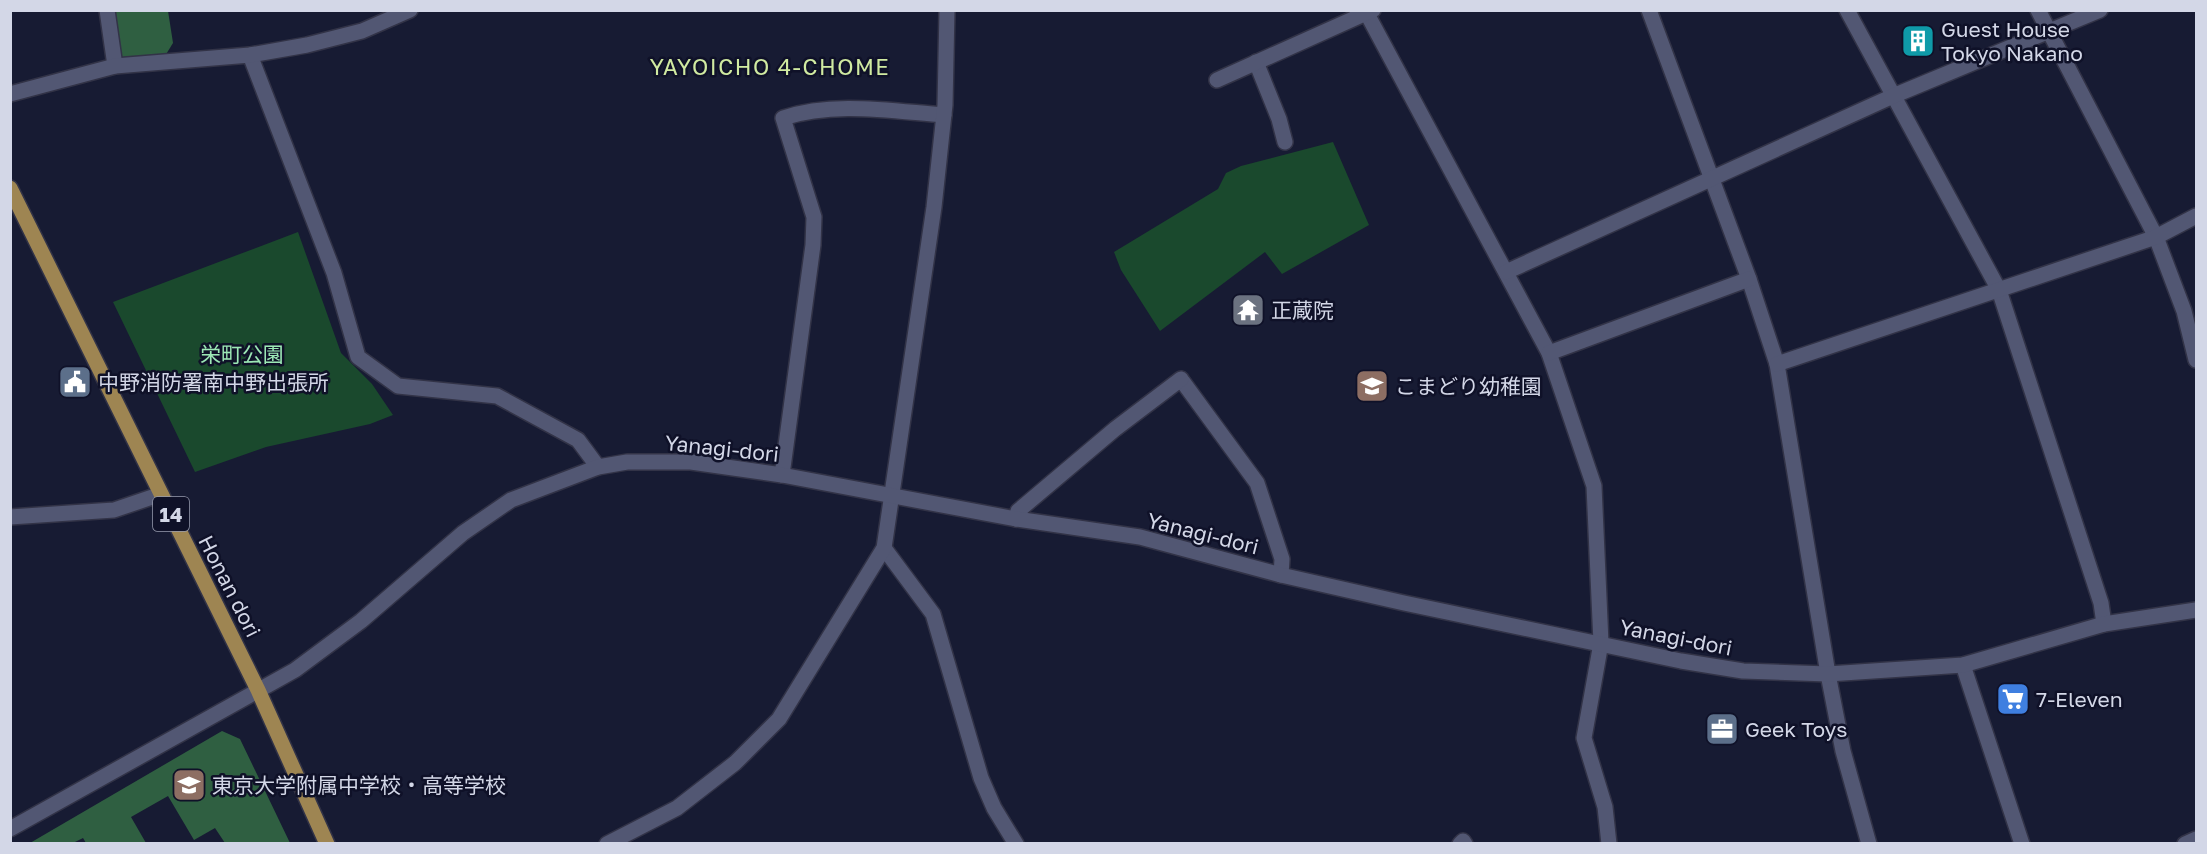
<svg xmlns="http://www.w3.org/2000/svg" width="2207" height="854" viewBox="0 0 2207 854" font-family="'Golos Text','Noto Sans JP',sans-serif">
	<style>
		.green { fill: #1a492d }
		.forest { fill: #2f5f41 }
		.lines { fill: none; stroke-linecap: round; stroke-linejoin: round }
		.street-casing { stroke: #323347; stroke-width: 18 }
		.secondary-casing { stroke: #323347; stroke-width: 18 }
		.primary-casing { stroke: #323347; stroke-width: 18 }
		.street { stroke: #525773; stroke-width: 15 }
		.secondary { stroke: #525773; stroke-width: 15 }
		.primary { stroke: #9e8552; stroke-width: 15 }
		.labels { text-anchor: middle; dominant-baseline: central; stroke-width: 5; stroke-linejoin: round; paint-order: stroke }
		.shield { fill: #0f1128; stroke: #989cae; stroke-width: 1.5 }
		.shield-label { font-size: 20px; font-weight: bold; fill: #d3d7e7 }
		.poi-label { font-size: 21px; fill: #d3d7e7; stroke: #0f1128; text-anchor: start }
		.park-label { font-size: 21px; fill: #9ce8b5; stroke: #0f1128 }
		.street-label { font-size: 21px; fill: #d3d7e7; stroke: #0f1128 }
		.neighbourhood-label { font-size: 22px; letter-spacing: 1.5px; fill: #d0eaa1; stroke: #0f1128 }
	</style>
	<rect width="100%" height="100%" fill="#171b33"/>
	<!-- green -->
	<g class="green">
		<polygon points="1333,142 1369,225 1282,274 1265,252 1160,331 1121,270 1114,252 1218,189 1226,173 1241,166"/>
		<polygon points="298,232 341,353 372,384 393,415 370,424 266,447 195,472 113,302"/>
	</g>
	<!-- forest -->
	<g class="forest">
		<polygon points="101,11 168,11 173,43 157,69 128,70"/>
		<polygon points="222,731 240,739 290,843 225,843 215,828 194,840 168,796 131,817 146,843 86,843 83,838 73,843 30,843"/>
	</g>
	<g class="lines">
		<!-- street casing -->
		<g class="street-casing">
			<g id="street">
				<polyline points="107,10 115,66"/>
				<polyline points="1365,10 1549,353 1594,486 1601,643 1584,738 1605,807 1609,844"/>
				<polyline points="1649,10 1749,279 1777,364 1828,674 1843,751 1869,844"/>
				<polyline points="1847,10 1999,290 2101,603 2104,624"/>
				<polyline points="2038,10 2156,237 2184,311 2196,360"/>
				<polyline points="250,55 334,273 358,357 398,386 497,396 578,440 598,467"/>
				<polyline points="1256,62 1279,119 1285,142"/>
				<polyline points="1217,80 1373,10"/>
				<polyline points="10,94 115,66 250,55 307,45 362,31 410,10"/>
				<polyline points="1506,272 1893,96 2100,10"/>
				<polyline points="1549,353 1749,279"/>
				<polyline points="1777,364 2156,237 2196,216"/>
				<polyline points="1183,382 1257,483 1282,559 1281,575"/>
				<path d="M 782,475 L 813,245 L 814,217 L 783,118 C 833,101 891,111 944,115"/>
				<polyline points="10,517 114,510 161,494"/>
				<polyline points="1016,519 1018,511 1115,429 1181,379"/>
				<polyline points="884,548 933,614 981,778 994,808 1016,844"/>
				<polyline points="1963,665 2022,844"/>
				<polyline points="607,844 677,808 735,763 779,719 884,548 934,207 945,105 947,10"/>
				<polyline points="1460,844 1463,841 1465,844"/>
				<polyline points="2185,844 2196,839"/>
			</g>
		</g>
		<!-- secondary casing -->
		<g class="secondary-casing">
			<polyline id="secondary" points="10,829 295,670 361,621 463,533 511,500 598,467 627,462 691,462 782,475 1016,519 1140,537 1281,575 1404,603 1681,661 1743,671 1828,674 1963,665 2104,624 2196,610"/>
		</g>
		<!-- primary casing -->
		<g class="primary-casing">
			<polyline id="primary" points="10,188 258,690 327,844"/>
		</g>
		<!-- street -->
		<use href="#street" class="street"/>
		<!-- secondary -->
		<use href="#secondary" class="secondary"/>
		<!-- primary -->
		<use href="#primary" class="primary"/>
	</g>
	<!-- icons -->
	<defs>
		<g id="building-square" transform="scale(1.725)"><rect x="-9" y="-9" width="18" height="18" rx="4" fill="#0f9aa8" stroke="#0f1128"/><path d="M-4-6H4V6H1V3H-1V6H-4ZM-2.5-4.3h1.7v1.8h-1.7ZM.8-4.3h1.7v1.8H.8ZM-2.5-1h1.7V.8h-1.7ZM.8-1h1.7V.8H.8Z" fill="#fff"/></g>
		<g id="temple-square" transform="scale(1.725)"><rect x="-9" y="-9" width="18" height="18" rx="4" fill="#6b7280" stroke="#0f1128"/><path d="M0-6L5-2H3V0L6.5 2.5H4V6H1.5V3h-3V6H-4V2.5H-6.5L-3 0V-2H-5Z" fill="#fff"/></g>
		<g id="civic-square" transform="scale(1.725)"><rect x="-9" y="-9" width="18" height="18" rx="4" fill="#5c6f8a" stroke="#0f1128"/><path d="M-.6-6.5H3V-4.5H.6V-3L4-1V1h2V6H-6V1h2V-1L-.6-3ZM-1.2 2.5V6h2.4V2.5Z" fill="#fff"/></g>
		<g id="school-square" transform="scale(1.725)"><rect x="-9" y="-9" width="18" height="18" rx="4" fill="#8d6e63" stroke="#0f1128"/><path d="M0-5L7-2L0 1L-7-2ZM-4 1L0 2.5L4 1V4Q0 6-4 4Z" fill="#fff"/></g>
		<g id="supermarket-square" transform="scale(1.725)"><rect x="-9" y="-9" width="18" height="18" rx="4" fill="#3f7fe0" stroke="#0f1128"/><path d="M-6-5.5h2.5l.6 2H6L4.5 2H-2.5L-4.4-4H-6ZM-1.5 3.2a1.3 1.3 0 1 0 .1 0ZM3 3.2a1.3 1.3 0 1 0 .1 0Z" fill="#fff"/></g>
		<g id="office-square" transform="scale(1.725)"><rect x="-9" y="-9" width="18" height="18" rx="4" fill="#5c6f8a" stroke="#0f1128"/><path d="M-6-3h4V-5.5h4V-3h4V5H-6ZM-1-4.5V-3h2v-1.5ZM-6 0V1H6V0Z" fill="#fff"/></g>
	</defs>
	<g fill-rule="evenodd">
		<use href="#building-square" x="1918" y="41"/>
		<use href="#temple-square" x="1248" y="310"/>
		<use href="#civic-square" x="75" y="382"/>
		<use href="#school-square" x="1372" y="386"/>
		<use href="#supermarket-square" x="2013" y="699"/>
		<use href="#office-square" x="1722" y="729"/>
		<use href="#school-square" x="189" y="785"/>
	</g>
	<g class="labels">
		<!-- shield labels -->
		<rect class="shield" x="153" y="497" width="36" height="34" rx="4.5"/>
		<g class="shield-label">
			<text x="171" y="514">14</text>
		</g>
		<!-- poi labels -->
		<g class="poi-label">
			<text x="1941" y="29">Guest House<tspan x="1941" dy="24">Tokyo Nakano</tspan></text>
			<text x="1271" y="310">正蔵院</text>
			<text x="98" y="382">中野消防署南中野出張所</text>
			<text x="1395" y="386">こまどり幼稚園</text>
			<text x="2036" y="699">7-Eleven</text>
			<text x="1745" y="729">Geek Toys</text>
			<text x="212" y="785">東京大学附属中学校・高等学校</text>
		</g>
		<!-- park labels -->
		<g class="park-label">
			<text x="242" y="354">栄町公園</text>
		</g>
		<!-- street labels -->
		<g class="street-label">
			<text transform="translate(722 448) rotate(6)">Yanagi-dori</text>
			<text transform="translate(1203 533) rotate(14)">Yanagi-dori</text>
			<text transform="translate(230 586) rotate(63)">Honan dori</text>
			<text transform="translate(1676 637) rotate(11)">Yanagi-dori</text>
		</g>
		<!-- neighbourhood labels -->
		<g class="neighbourhood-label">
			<text x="770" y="66">YAYOICHO 4-CHOME</text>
		</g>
	</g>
	<!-- border -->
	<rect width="2207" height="854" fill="none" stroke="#d3d7e7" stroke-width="24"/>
</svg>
